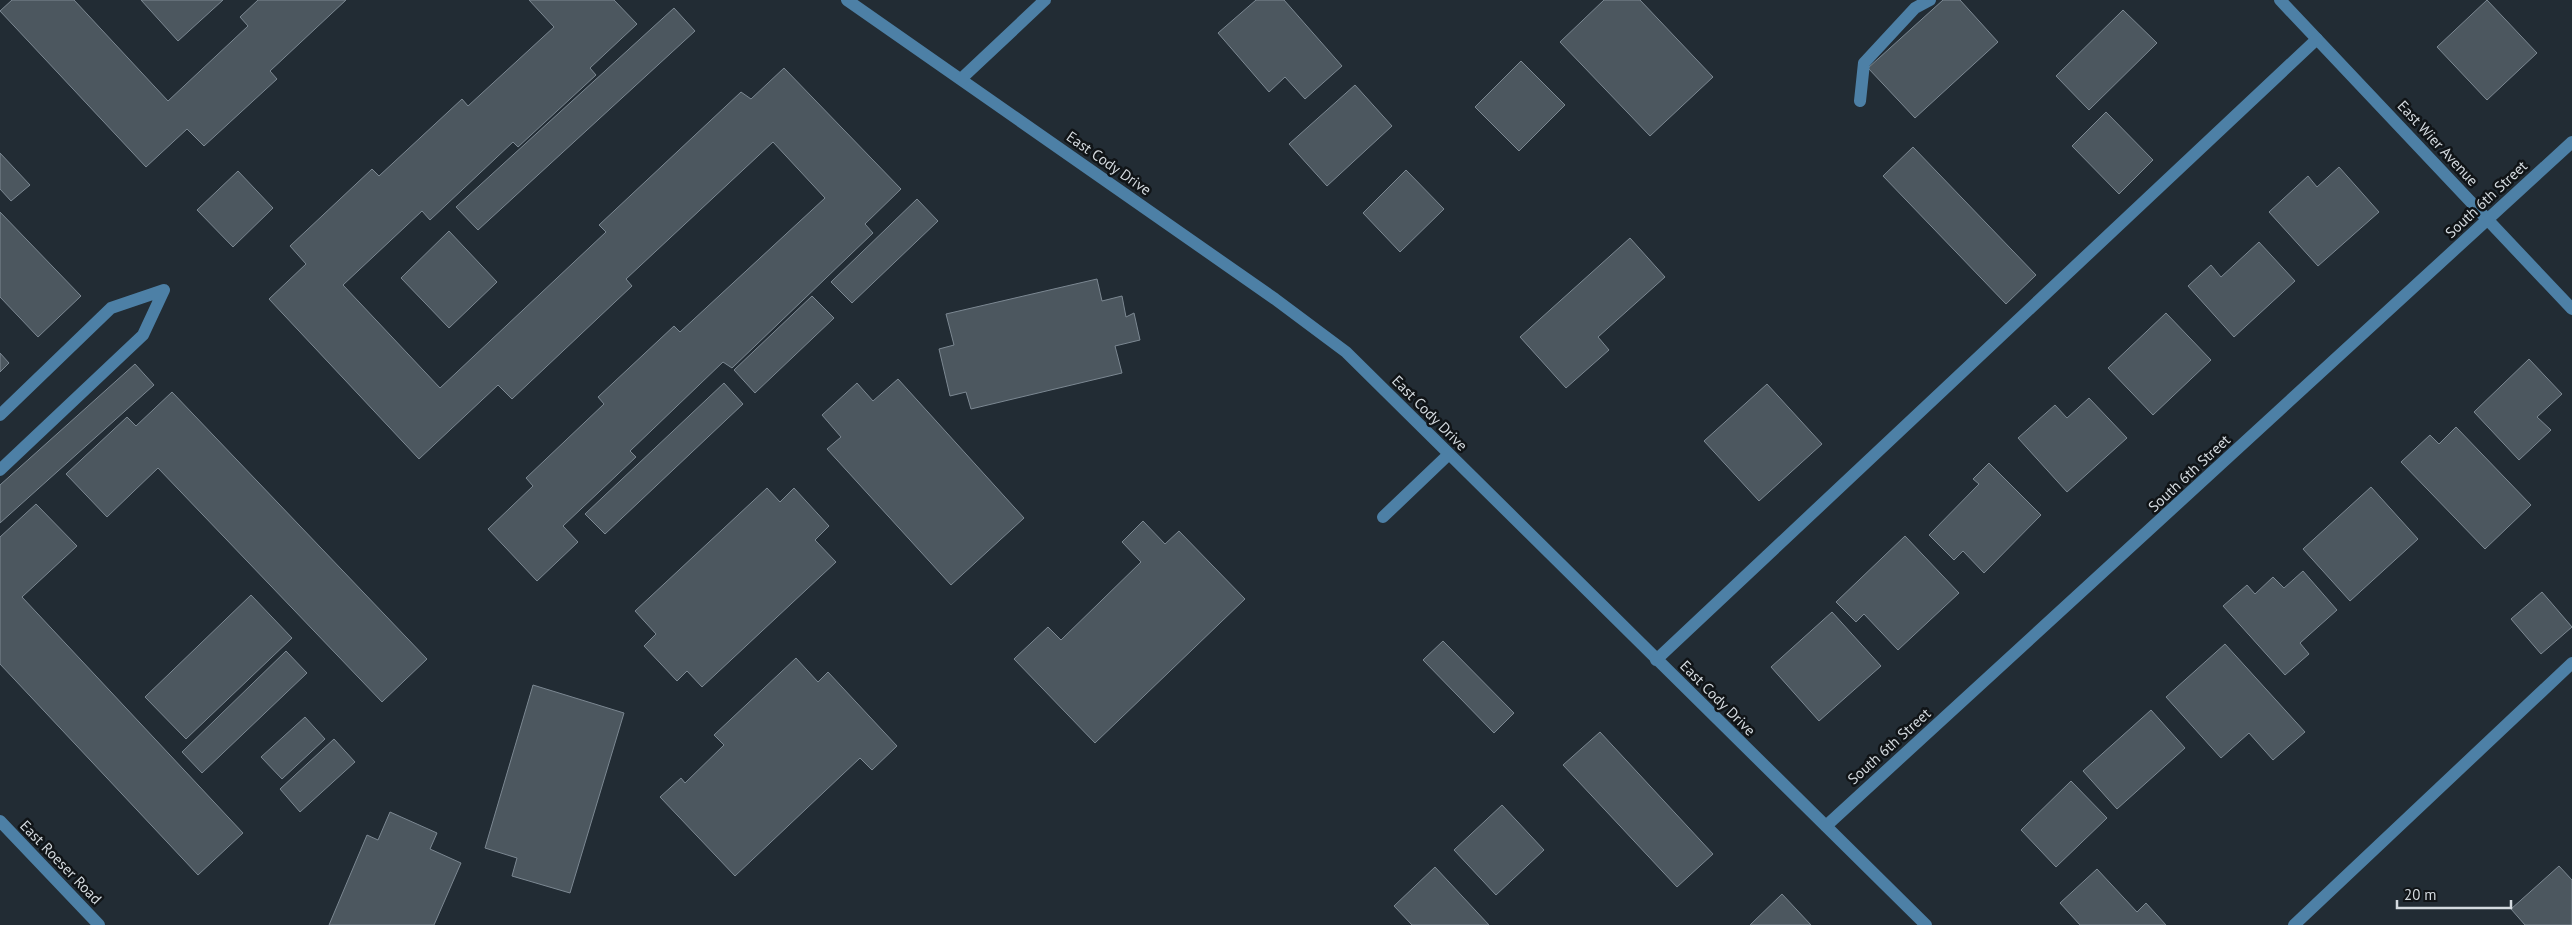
<svg xmlns="http://www.w3.org/2000/svg" width="2572" height="925" viewBox="0 0 2572 925" font-family="'PT Sans',sans-serif">
	<style>
		.building { fill: #4c575f; stroke: #7c8892 }
		.lines { fill: none; stroke-linecap: round; stroke-linejoin: round }
		.minor { stroke: #4d80a6; stroke-width: 12 }
		.labels { text-anchor: middle; dominant-baseline: central; stroke-width: 5; stroke-linejoin: round; paint-order: stroke }
		.street-label { font-size: 15px; fill: #d4dadf; stroke: #101417 }
	</style>
	<rect width="100%" height="100%" fill="#222c34"/>
	<!-- building -->
	<g class="building">
		<polygon points="12,0 74,0 168,101 248,26 240,17 258,0 346,0 270,71 277,79 204,146 187,129 146,167 0,11"/>
		<polygon points="141,0 223,0 178,41"/>
		<polygon points="529,0 614,0 637,24 590,68 596,75 518,147 513,142 430,220 422,211 343,285 440,388 606,232 599,225 741,92 751,99 784,68 901,189 865,224 873,233 732,368 723,362 630,451 636,457 563,526 578,542 537,581 488,529 533,486 526,478 604,404 598,397 674,326 680,332 825,198 773,142 626,279 632,286 512,399 498,385 419,459 269,299 306,264 290,246 372,169 379,176 462,99 468,106 554,27"/>
		<polygon points="1256,0 1284,0 1342,66 1305,99 1285,77 1269,92 1218,33"/>
		<polygon points="1604,0 1640,0 1713,77 1650,136 1560,42"/>
		<polygon points="1943,0 1960,0 1998,42 1915,118 1868,68"/>
		<polygon points="2487,0 2537,53 2487,100 2437,47"/>
		<polygon points="674,8 695,31 478,230 456,207"/>
		<polygon points="2123,10 2157,43 2089,110 2056,76"/>
		<polygon points="1521,61 1565,105 1519,151 1475,107"/>
		<polygon points="1355,85 1392,126 1327,186 1289,144"/>
		<polygon points="2106,112 2153,160 2119,194 2072,146"/>
		<polygon points="1913,147 2036,275 2006,304 1883,176"/>
		<polygon points="0,153 30,185 11,201 0,189"/>
		<polygon points="2339,167 2379,212 2318,266 2269,212 2308,176 2317,187"/>
		<polygon points="1406,170 1444,209 1400,252 1363,213"/>
		<polygon points="238,171 273,208 233,247 197,210"/>
		<polygon points="917,199 938,221 852,303 831,282"/>
		<polygon points="0,212 81,296 38,337 0,297"/>
		<polygon points="449,231 497,282 449,328 401,278"/>
		<polygon points="1630,238 1665,277 1598,337 1609,350 1566,388 1520,337"/>
		<polygon points="2259,242 2295,281 2234,337 2188,286 2211,265 2221,277"/>
		<polygon points="1097,279 1102,301 1122,296 1126,317 1134,313 1140,340 1115,346 1122,373 971,409 966,392 950,396 939,349 954,345 946,314"/>
		<polygon points="812,296 834,318 755,393 734,370"/>
		<polygon points="2166,313 2211,360 2153,415 2108,368"/>
		<polygon points="0,353 9,363 0,372"/>
		<polygon points="2529,359 2562,394 2537,417 2551,430 2519,460 2474,412"/>
		<polygon points="135,364 154,385 0,523 0,485"/>
		<polygon points="898,379 1024,518 951,585 827,449 841,437 822,415 857,383 873,401"/>
		<polygon points="724,383 743,404 605,534 585,514"/>
		<polygon points="1767,384 1822,444 1759,501 1704,441"/>
		<polygon points="172,392 427,659 382,702 158,468 107,517 66,474 127,417 136,426"/>
		<polygon points="2089,398 2127,438 2067,492 2018,438 2055,405 2067,418"/>
		<polygon points="2456,427 2531,505 2485,549 2401,462 2430,435 2439,444"/>
		<polygon points="1989,463 2041,515 1984,573 1963,551 1954,560 1929,535 1979,484 1973,479"/>
		<polygon points="2371,487 2418,539 2350,601 2303,549"/>
		<polygon points="767,488 780,502 794,488 829,526 815,540 836,562 702,687 687,671 677,681 644,646 656,634 635,611"/>
		<polygon points="36,504 77,546 22,597 243,833 198,875 0,664 0,537"/>
		<polygon points="1143,521 1165,544 1179,531 1245,599 1095,743 1014,659 1048,627 1061,640 1141,562 1122,542"/>
		<polygon points="1905,536 1959,593 1898,650 1864,614 1856,622 1836,602"/>
		<polygon points="2303,571 2337,610 2300,643 2309,654 2285,675 2223,606 2247,585 2255,594 2273,577 2284,588"/>
		<polygon points="2542,592 2572,627 2541,654 2511,619"/>
		<polygon points="251,595 292,638 186,739 145,697"/>
		<polygon points="1832,612 1881,666 1819,721 1771,667"/>
		<polygon points="1443,641 1514,713 1494,733 1423,660"/>
		<polygon points="2225,644 2305,732 2273,760 2249,733 2221,758 2166,697"/>
		<polygon points="286,651 307,673 202,773 182,752"/>
		<polygon points="796,658 818,682 828,672 897,746 872,770 860,758 735,876 660,797 681,778 685,783 724,745 714,735"/>
		<polygon points="533,685 624,713 570,893 512,876 517,858 485,848"/>
		<polygon points="2151,710 2185,748 2117,809 2083,771"/>
		<polygon points="305,717 325,739 282,779 261,757"/>
		<polygon points="1600,732 1713,854 1677,887 1563,765"/>
		<polygon points="334,739 355,762 300,812 280,789"/>
		<polygon points="2071,781 2107,818 2056,867 2021,830"/>
		<polygon points="1502,805 1544,850 1496,895 1454,850"/>
		<polygon points="390,812 437,833 430,849 461,863 434,925 329,925 367,835 378,840"/>
		<polygon points="2559,866 2572,880 2572,925 2525,925 2511,909"/>
		<polygon points="1435,867 1489,925 1412,925 1394,906"/>
		<polygon points="2097,869 2137,912 2146,903 2166,925 2080,925 2060,903"/>
		<polygon points="1782,894 1811,925 1750,925"/>
	</g>
	<g class="lines">
		<!-- minor -->
		<g class="minor">
			<polyline points="847,0 1275,299 1346,352 1926,925"/>
			<polyline points="2280,0 2572,309"/>
			<polyline points="961,79 1045,0"/>
			<polyline points="1860,101 1864,63 1915,8 1930,0"/>
			<polyline points="0,415 111,308 164,290 143,335 0,470"/>
			<polyline points="1383,517 1448,455"/>
			<polyline points="1656,660 2317,39"/>
			<polyline points="0,821 99,925"/>
			<polyline points="1826,826 2572,142"/>
			<polyline points="2294,925 2572,663"/>
		</g>
	</g>
	<g class="labels">
		<!-- street labels -->
		<g class="street-label">
			<text transform="translate(2438 143) rotate(47)">East Wier Avenue</text>
			<text transform="translate(1109 163) rotate(35)">East Cody Drive</text>
			<text transform="translate(2486 199) rotate(-43)">South 6th Street</text>
			<text transform="translate(1430 413) rotate(45)">East Cody Drive</text>
			<text transform="translate(2189 473) rotate(-43)">South 6th Street</text>
			<text transform="translate(1718 698) rotate(45)">East Cody Drive</text>
			<text transform="translate(1889 746) rotate(-42)">South 6th Street</text>
			<text transform="translate(61 862) rotate(46)">East Roeser Road</text>
		</g>
	</g>
	<!-- scale -->
	<path d="M2397 900v8h114v-8" fill="none" stroke="#d4dadf" stroke-width="2.5"/>
	<text x="2404" y="900" font-size="15" fill="#d4dadf" stroke="#101417" stroke-width="4" paint-order="stroke">20 m</text>
</svg>
